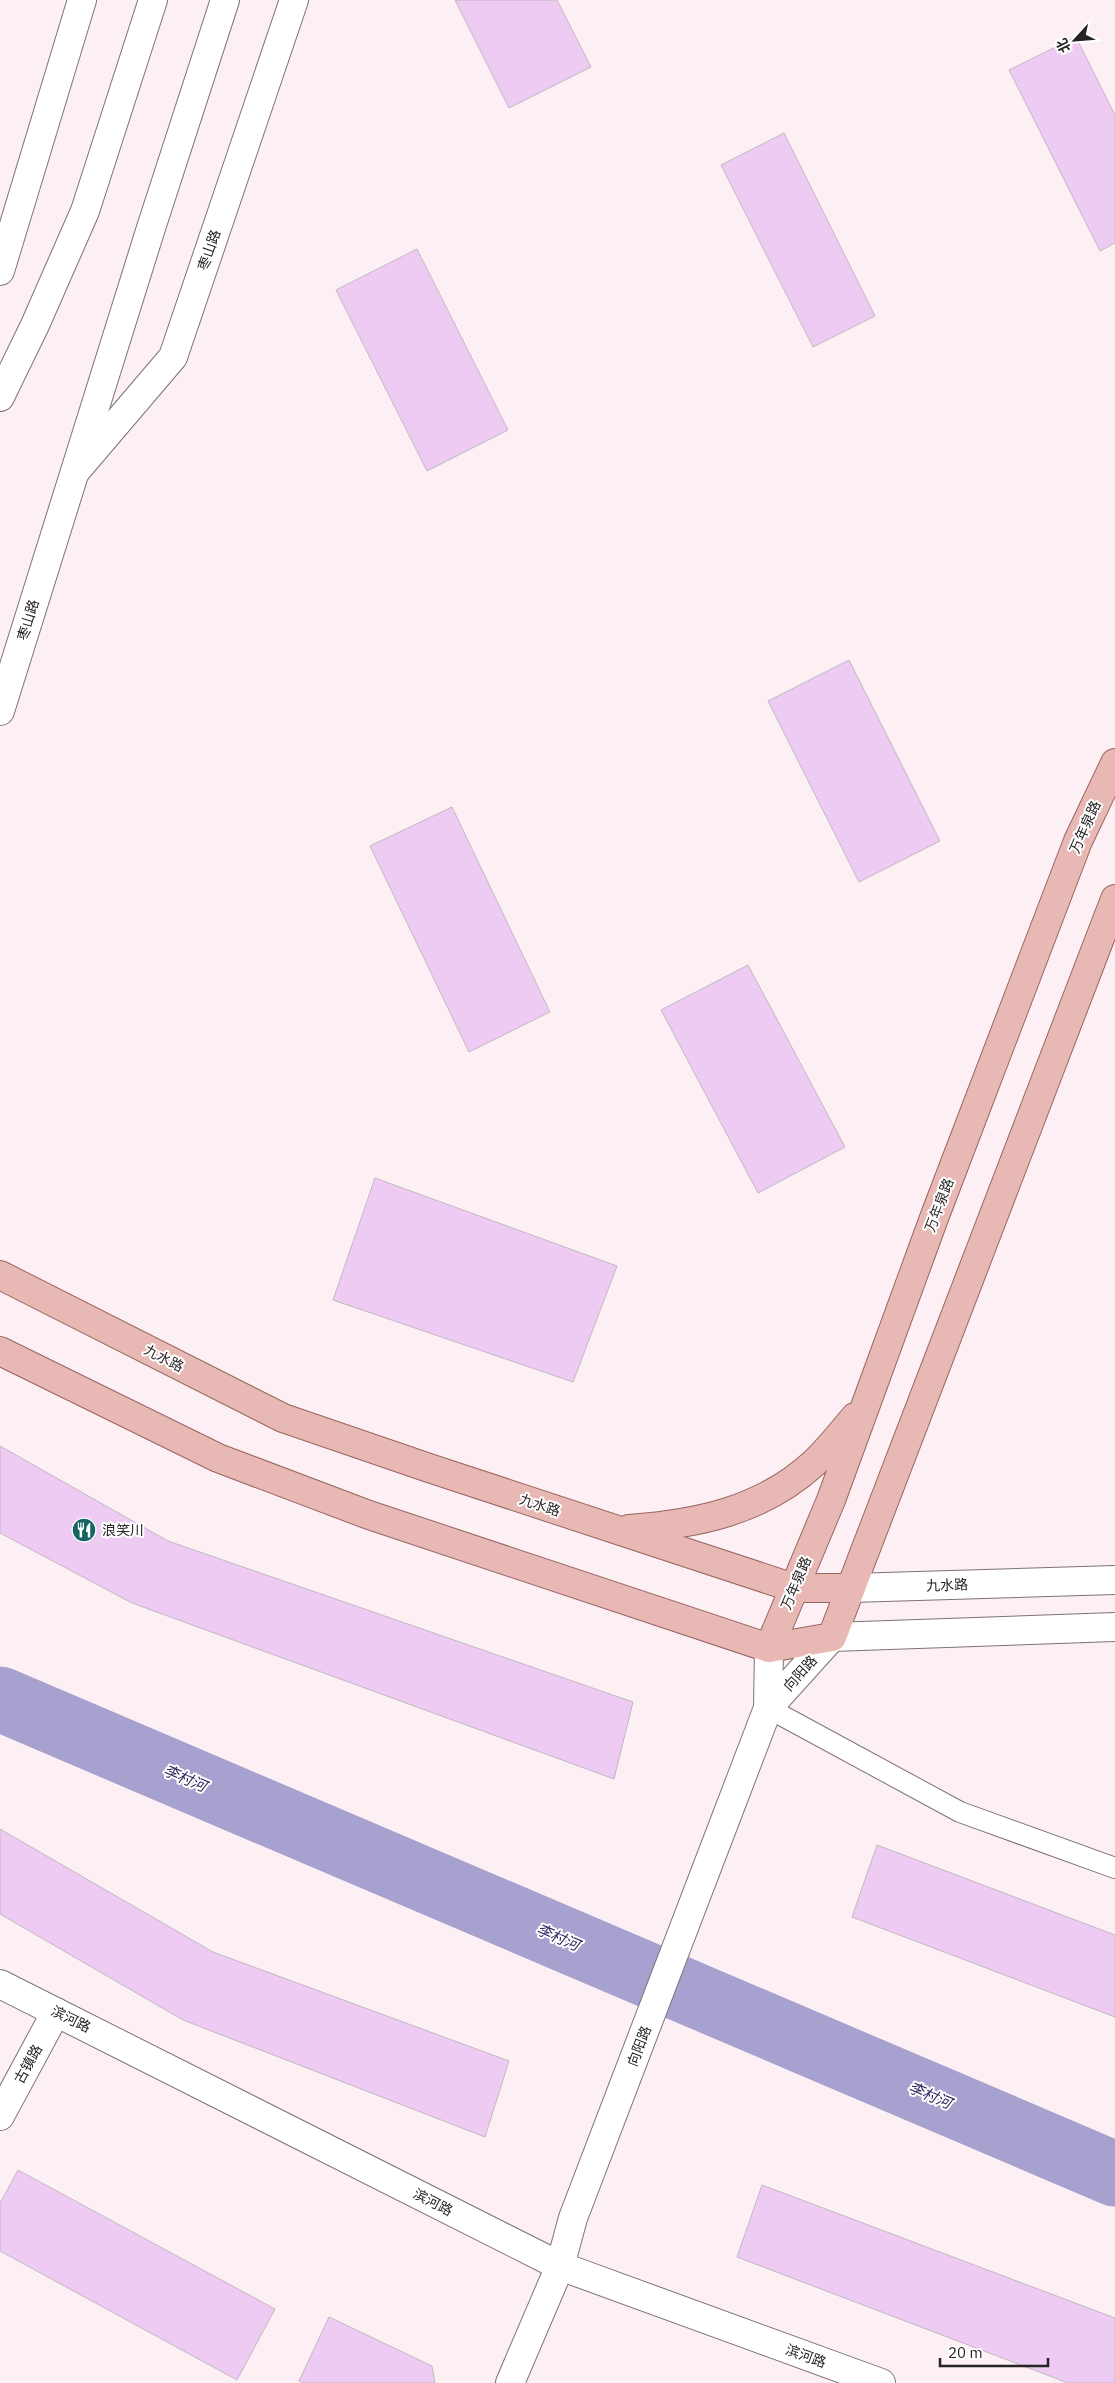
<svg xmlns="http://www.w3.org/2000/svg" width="1115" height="2383" viewBox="0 0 1115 2383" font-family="'IBM Plex Sans','Noto Sans SC',sans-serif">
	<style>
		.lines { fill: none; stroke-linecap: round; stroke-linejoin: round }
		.river { stroke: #a6a1ce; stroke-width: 65 }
		.building { fill: #eecbf3; stroke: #c0b8c1 }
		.service-casing { stroke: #7d7276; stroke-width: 22 }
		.minor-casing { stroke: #7d7276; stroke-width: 30 }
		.tertiary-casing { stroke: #7d7276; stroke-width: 30 }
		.secondary-casing { stroke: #7d7276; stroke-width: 30 }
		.primary-casing { stroke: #9a6561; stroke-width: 30 }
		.service { stroke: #fff; stroke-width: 20 }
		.minor { stroke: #fff; stroke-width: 28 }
		.tertiary { stroke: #fff; stroke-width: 28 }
		.secondary { stroke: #fff; stroke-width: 28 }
		.primary { stroke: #e8b8b4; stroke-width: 28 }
		.labels { text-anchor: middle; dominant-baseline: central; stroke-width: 4; stroke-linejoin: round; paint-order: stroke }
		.street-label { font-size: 14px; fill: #272324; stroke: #fff }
		.poi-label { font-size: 14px; fill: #272324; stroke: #fff; text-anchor: start }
		.water-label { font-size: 15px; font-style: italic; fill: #342860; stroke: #fff }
	</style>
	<rect width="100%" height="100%" fill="#fdf0f5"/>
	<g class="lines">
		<!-- river -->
		<polyline class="river" points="0,1699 1115,2174"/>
	</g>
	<!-- building -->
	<g class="building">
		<polygon points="455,0 557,0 591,67 509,108"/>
		<polygon points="1076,37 1115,115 1115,243 1100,251 1009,70"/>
		<polygon points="784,133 875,316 813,347 721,165"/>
		<polygon points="417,249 508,430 427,471 336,290"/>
		<polygon points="849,660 940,841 859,882 768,701"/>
		<polygon points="452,807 550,1012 469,1052 370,846"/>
		<polygon points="748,965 845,1147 758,1193 661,1010"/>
		<polygon points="375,1178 617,1266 573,1382 333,1300"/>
		<polygon points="0,1446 168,1541 633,1702 614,1779 132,1603 0,1533"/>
		<polygon points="0,1829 213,1952 509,2061 485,2137 183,2020 0,1914"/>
		<polygon points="877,1845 1115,1935 1115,2017 852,1917"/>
		<polygon points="18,2170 275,2309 237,2380 0,2251 0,2203"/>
		<polygon points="762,2185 1115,2318 1115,2383 1068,2383 737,2257"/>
		<polygon points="329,2317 432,2366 435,2383 303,2383 299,2381"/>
	</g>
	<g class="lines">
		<!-- service casing -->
		<g class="service-casing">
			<polyline id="service" points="768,1708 960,1812 1115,1868"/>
		</g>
		<!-- minor casing -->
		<g class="minor-casing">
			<polyline id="minor" points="0,2116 56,2012"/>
		</g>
		<!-- tertiary casing -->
		<g class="tertiary-casing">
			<g id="tertiary">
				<polyline points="0,271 82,0"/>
				<polyline points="75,472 173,357 294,0"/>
				<polyline points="768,1708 832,1637"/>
				<polyline points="0,1984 560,2266 881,2383"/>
				<polyline points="510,2383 560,2266 573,2218 768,1708 769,1648"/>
			</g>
		</g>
		<!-- secondary casing -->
		<g class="secondary-casing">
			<g id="secondary">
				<polyline points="0,397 35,325 85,211 153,0"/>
				<polyline points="0,711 151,228 225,0"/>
				<polyline points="851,1588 1115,1580"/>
				<polyline points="832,1637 1115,1627"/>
			</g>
		</g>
		<!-- primary casing -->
		<g class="primary-casing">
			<g id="primary">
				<polyline points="0,1275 283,1418 429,1468 794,1588 851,1588"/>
				<polyline points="0,1351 218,1458 369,1515 769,1648 832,1637 1115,899"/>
				<path d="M 629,1529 C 697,1524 762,1511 814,1463 C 829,1449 842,1432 855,1417"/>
				<polyline points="769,1648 831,1500 934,1218 1078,841 1115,763"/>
			</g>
		</g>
		<!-- service -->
		<use href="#service" class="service"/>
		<!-- minor -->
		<use href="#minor" class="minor"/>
		<!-- tertiary -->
		<use href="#tertiary" class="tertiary"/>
		<!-- secondary -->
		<use href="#secondary" class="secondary"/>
		<!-- primary -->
		<use href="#primary" class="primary"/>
	</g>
	<!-- icons -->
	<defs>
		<g id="restaurant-disc" transform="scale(1.25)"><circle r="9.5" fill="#166564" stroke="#fff"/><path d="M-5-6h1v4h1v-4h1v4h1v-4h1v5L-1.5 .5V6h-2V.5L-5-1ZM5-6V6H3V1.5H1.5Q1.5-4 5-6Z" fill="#fff"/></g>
	</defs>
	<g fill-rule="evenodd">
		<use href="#restaurant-disc" x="84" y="1530"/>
	</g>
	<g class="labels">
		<!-- street labels -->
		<g class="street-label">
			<text transform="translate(209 250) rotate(-71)">枣山路</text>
			<text transform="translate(28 620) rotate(-73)">枣山路</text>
			<text transform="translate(1085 827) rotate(-66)">万年泉路</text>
			<text transform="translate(939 1205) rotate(-69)">万年泉路</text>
			<text transform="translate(164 1358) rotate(27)">九水路</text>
			<text transform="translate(540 1505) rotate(18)">九水路</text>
			<text transform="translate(796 1583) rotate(-67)">万年泉路</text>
			<text transform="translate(947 1585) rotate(-2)">九水路</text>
			<text transform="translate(800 1673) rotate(-48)">向阳路</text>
			<text transform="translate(71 2019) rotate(26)">滨河路</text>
			<text transform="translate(639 2046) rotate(-69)">向阳路</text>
			<text transform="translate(28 2064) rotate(-61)">古镇路</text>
			<text transform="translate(433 2202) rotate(27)">滨河路</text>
			<text transform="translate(806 2356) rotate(20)">滨河路</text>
		</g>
		<!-- poi labels -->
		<g class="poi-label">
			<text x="102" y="1530">浪笑川</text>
		</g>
		<!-- water labels -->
		<g class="water-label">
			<text transform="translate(185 1778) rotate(23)">李村河</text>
			<text transform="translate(558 1937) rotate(23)">李村河</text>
			<text transform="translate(930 2095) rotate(23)">李村河</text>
		</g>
	</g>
	<!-- north arrow -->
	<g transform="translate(1075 40) rotate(244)" stroke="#ffffff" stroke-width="4" paint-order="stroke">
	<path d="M0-4L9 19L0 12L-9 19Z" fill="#272324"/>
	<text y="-8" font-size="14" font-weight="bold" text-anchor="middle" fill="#272324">北</text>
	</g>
	<!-- scale -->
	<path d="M940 2358v8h108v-8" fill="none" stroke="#272324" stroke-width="2.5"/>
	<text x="948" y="2358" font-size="15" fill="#272324" stroke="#ffffff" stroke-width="4" paint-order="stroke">20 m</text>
</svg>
